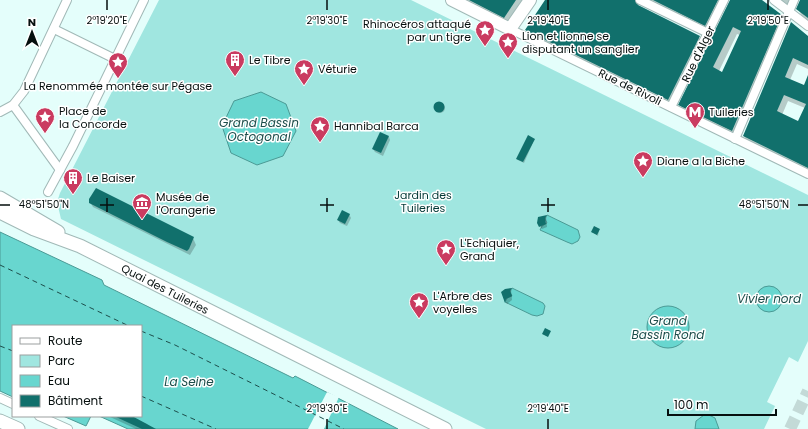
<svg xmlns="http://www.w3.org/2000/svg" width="808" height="429" viewBox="0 0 808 429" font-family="Poppins,sans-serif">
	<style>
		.green { fill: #a0e6e0 }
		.water { fill: #68d6cf; stroke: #4b9a95 }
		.pier { fill: #e4fefb }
		.shadow { fill: #0003; fill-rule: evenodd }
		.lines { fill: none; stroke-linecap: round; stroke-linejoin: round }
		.ferry { stroke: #1d4e4b; stroke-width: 1; stroke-dasharray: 5 4; stroke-linecap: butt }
		.building { fill: #11706c; fill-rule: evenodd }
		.secondary-tunnel { stroke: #c3dad7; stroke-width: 12; stroke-dasharray: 12 6; stroke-linecap: butt }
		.street-casing { stroke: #a1b9b7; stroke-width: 10 }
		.secondary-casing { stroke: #a1b9b7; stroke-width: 14 }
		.primary-casing { stroke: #a1b9b7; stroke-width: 15 }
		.street { stroke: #fff; stroke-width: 8 }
		.secondary { stroke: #fff; stroke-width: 12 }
		.primary { stroke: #fff; stroke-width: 13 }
		.ticks { fill: none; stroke: #060f0e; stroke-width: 1.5 }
		.labels { text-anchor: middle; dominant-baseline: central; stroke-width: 3; stroke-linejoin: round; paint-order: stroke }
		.poi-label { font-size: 11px; fill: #060f0e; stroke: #fff; text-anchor: start }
		.street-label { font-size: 11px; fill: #060f0e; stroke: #fff }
		.park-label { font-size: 11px; fill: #023936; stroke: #fff }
		.water-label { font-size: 12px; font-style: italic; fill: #1d4e4b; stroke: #fff }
		.ticks-label { font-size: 10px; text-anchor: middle; fill: #060f0e; stroke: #fff; stroke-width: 3; stroke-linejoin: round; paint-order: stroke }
	</style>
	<rect width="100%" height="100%" fill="#e4fefb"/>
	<!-- green -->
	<polygon class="green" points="159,0 411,0 808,195 808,341 798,362 789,357 788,359 767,402 775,406 764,429 486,429 61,219 57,202 60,193"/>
	<!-- water -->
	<g class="water">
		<polygon points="261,92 286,104 296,131 283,156 257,165 231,153 222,126 234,101"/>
		<polygon points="547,215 578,230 580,237 578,241 572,244 567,242 540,230 542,226 547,223 545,219"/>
		<polygon points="0,232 102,280 104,285 293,378 295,376 398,429 128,429 99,416 141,416 141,326 13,326 13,397 0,391"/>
		<circle cx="769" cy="299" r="13"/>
		<polygon points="512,288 543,303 545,306 543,314 537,316 532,315 505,302 507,298 512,296 510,292"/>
		<circle cx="668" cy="327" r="21"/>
		<polygon points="704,415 709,415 715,418 719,429 695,429 696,421"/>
		<polygon points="63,416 91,416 86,426"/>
	</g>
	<!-- pier -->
	<polygon class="pier" points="327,392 339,397 324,429 308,429"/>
	<!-- shadow -->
	<g class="shadow">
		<polygon points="449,0 528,0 510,27"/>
		<polygon points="546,0 725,0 709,32 647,1 639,4 638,6 699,37 703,43 672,106 530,37 526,30"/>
		<path d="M 731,0 L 760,0 L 781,16 L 786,24 L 737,138 L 684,113 L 680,105 ZM 737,34 L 740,35 L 723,73 L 719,71 Z"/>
		<polygon points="778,0 798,0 793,11"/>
		<polygon points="801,0 808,0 808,22 803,18 798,9"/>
		<path d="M 791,24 L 808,37 L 808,69 L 797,64 L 790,80 L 804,86 L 808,78 L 808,174 L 748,143 L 744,136 ZM 788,101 L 805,108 L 799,123 L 782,115 Z"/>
		<circle cx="440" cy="108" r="5"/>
		<polygon points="381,133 389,137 390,140 383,156 375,152 373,149"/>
		<polygon points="534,140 524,163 518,160 517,159"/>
		<polygon points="90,202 193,238 196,245 190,255 93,207"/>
		<polygon points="349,214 351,218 347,226 340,223 338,220"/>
		<polygon points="546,216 547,227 542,229 538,223"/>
		<polygon points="599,230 598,236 592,232"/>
		<polygon points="511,289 512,300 507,304 503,297 503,292"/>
		<polygon points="108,416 130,416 147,424 152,429 136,429"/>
	</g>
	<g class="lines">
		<!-- ferry -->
		<g class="ferry">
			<polyline points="0,265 129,326"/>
			<polyline points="141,331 175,345 344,429"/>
			<polyline points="0,346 13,351"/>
			<polyline points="141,396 216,429"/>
		</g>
	</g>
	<!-- building -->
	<g class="building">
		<polygon points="469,0 516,0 504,18"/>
		<polygon points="545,0 635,0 638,5 700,36 668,100 525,30"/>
		<polygon points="653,0 718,0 705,26"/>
		<path d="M 730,0 L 762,0 L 782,15 L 732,131 L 678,105 ZM 733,27 L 741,31 L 722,72 L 713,67 Z"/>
		<polygon points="800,0 808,0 808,18 796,9"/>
		<path d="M 791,22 L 808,36 L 808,65 L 793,58 L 785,77 L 804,85 L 808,75 L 808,168 L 743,136 ZM 784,95 L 806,104 L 798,121 L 777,111 Z"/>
		<circle cx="439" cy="107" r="5.5"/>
		<polygon points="380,132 389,136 381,153 372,149"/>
		<polygon points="528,135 535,139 523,162 516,159"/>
		<polygon points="96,188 194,237 189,249 187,251 167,242 89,203 89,199"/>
		<polygon points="342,210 350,214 345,224 337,220"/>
		<polygon points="547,215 545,218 546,224 539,227 537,223 538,217"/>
		<polygon points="594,226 600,229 597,235 591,232"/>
		<polygon points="512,288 510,291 512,296 506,299 505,303 501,292 505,289"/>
		<polygon points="545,328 551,331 548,337 542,334"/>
		<polygon points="114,416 132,416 156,429 142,429"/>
	</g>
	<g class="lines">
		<!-- secondary-tunnel -->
		<polyline class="secondary-tunnel" points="790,429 808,391"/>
		<!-- street casing -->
		<g class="street-casing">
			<g id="street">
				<polyline points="640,0 708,33"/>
				<polyline points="774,0 808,26"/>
				<polyline points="54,29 115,59"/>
				<polyline points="510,29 808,174"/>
				<polyline points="13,105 60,170"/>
				<polyline points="671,107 724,0"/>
				<polyline points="0,112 13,105 24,91 67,0"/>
				<polyline points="735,139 794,0"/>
				<polyline points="48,192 73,146 144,0"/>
				<polyline points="0,398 13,404"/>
				<polyline points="39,416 68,429"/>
			</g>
		</g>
		<!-- secondary casing -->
		<g class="secondary-casing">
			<polyline id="secondary" points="452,0 510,29 530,0"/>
		</g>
		<!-- primary casing -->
		<g class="primary-casing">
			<g id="primary">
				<polyline points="0,198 58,232"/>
				<polyline points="0,212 34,229 80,246 445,429"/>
				<polyline points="0,421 18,429"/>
			</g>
		</g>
		<!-- street -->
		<use href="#street" class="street"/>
		<!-- secondary -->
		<use href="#secondary" class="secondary"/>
		<!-- primary -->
		<use href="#primary" class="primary"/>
	</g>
	<!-- ticks -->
	<path class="ticks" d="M 107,0 L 107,10M 327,0 L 327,10M 548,0 L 548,10M 768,0 L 768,10M 107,198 L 107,212M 327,198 L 327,212M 548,198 L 548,212M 0,205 L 10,205M 100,205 L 114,205M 320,205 L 334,205M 541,205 L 555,205M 798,205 L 808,205M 327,419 L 327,429M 548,419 L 548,429"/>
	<!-- icons -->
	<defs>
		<g id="sight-pin" transform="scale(1)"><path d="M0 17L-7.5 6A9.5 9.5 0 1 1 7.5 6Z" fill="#ca3b60" stroke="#fff"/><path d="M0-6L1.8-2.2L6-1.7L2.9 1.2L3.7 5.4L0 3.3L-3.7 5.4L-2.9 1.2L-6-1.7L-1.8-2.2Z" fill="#fff"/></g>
		<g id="building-pin" transform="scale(1)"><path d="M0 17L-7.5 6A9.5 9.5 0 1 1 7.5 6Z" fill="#ca3b60" stroke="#fff"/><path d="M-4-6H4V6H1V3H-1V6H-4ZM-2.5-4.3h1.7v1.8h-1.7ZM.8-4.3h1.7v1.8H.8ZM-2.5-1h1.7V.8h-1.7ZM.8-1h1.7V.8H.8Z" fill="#fff"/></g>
		<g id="metro-pin" transform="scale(1)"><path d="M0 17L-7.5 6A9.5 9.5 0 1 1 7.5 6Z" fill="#ca3b60" stroke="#fff"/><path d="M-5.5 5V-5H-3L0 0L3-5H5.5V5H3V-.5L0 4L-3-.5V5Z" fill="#fff"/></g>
		<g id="museum-pin" transform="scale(1)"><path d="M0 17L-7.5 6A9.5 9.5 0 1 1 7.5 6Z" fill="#ca3b60" stroke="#fff"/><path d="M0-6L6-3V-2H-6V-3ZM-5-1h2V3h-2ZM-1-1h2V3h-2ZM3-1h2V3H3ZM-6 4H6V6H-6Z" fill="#fff"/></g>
	</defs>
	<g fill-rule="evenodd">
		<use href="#sight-pin" x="485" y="30"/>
		<use href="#sight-pin" x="508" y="42"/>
		<use href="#building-pin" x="235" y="60"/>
		<use href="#sight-pin" x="118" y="62"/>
		<use href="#sight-pin" x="304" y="69"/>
		<use href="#metro-pin" x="695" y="112"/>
		<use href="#sight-pin" x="45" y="117"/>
		<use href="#sight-pin" x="320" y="126"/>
		<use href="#sight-pin" x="643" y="161"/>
		<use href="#building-pin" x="73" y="178"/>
		<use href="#museum-pin" x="142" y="203"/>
		<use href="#sight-pin" x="446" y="249"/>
		<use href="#sight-pin" x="419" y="302"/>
	</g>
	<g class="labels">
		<!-- poi labels -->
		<g class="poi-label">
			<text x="471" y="24" text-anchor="end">Rhinocéros attaqué<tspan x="471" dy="13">par un tigre</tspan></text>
			<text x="522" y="36">Lion et lionne se<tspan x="522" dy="13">disputant un sanglier</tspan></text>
			<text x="249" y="60">Le Tibre</text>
			<text x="318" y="69">Véturie</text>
			<text x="118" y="86" text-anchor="middle">La Renommée montée sur Pégase</text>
			<text x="59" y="111">Place de<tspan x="59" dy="13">la Concorde</tspan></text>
			<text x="709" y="112">Tuileries</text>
			<text x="334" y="126">Hannibal Barca</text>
			<text x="657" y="161">Diane a la Biche</text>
			<text x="87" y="178">Le Baiser</text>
			<text x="156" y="197">Musée de<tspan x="156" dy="13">l'Orangerie</tspan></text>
			<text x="460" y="243">L'Echiquier,<tspan x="460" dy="13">Grand</tspan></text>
			<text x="433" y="296">L'Arbre des<tspan x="433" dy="13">voyelles</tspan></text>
		</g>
		<!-- street labels -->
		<g class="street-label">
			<text transform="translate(698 54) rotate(-64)">Rue d'Alger</text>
			<text transform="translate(630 87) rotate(26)">Rue de Rivoli</text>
			<text transform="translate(165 289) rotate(27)">Quai des Tuileries</text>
		</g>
		<!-- park labels -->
		<g class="park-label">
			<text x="423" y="195">Jardin des<tspan x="423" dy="13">Tuileries</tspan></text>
		</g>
		<!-- water labels -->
		<g class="water-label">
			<text x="259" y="122">Grand Bassin<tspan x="259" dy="14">Octogonal</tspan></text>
			<text x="769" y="298">Vivier nord</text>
			<text x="668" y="320">Grand<tspan x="668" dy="14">Bassin Rond</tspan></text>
			<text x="189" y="381">La Seine</text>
		</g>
	</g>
	<g class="ticks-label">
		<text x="107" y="24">2°19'20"E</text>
		<text x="327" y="24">2°19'30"E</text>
		<text x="548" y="24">2°19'40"E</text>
		<text x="768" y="24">2°19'50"E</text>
		<text x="44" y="208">48°51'50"N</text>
		<text x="764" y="208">48°51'50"N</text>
		<text x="327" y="412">2°19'30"E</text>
		<text x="548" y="412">2°19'40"E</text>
	</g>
	<!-- legend -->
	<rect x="12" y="325" width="130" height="92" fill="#ffffff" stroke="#9b9f9f"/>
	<rect x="20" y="338" width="20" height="6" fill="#ffffff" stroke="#9b9f9f"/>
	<text x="48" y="345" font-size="12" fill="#060f0e">Route</text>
	<rect x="20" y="355" width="20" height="12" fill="#a0e6e0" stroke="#9b9f9f"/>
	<text x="48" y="365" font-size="12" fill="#060f0e">Parc</text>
	<rect x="20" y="375" width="20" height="12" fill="#68d6cf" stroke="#9b9f9f"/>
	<text x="48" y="385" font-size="12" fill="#060f0e">Eau</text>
	<rect x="20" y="395" width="20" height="12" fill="#11706c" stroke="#9b9f9f"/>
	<text x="48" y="405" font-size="12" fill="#060f0e">Bâtiment</text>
	<!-- north arrow -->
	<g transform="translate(32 32)" stroke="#ffffff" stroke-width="3" paint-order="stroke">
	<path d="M0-3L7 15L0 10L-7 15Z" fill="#060f0e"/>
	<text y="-6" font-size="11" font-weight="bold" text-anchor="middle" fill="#060f0e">N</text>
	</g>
	<!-- scale -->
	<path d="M668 409v6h108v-6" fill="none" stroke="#060f0e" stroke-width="2"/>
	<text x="674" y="409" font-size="12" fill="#060f0e" stroke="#ffffff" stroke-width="3" paint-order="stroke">100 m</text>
</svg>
